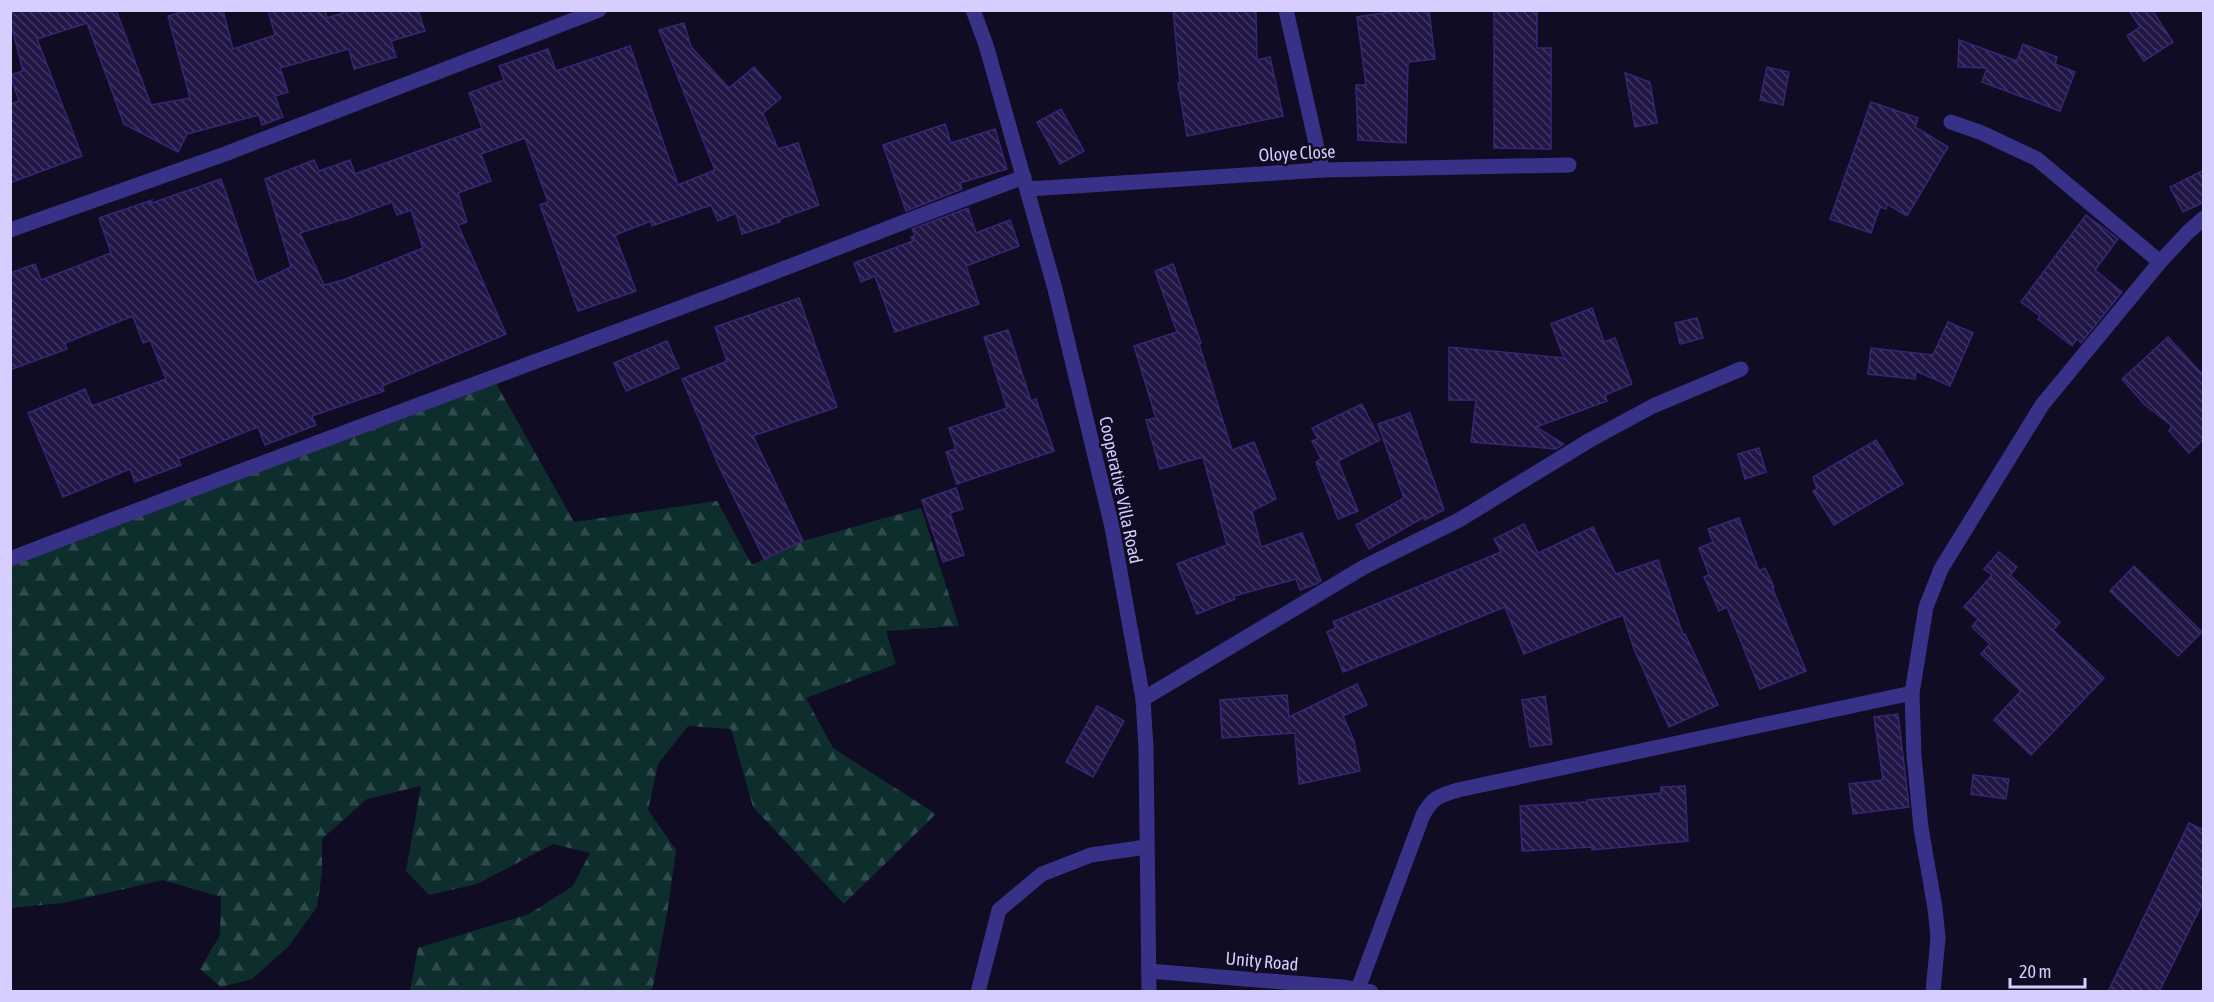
<svg xmlns="http://www.w3.org/2000/svg" width="2214" height="1002" viewBox="0 0 2214 1002" font-family="'Asap Condensed',sans-serif">
	<style>
		.forest { fill: url(#forest-firs) }
		.building { fill: url(#building-back-hatch); stroke: #372675; stroke-width: 1.5; fill-rule: evenodd }
		.lines { fill: none; stroke-linecap: round; stroke-linejoin: round }
		.minor { stroke: #373287; stroke-width: 15 }
		.labels { text-anchor: middle; dominant-baseline: central; stroke-width: 5; stroke-linejoin: round; paint-order: stroke }
		.street-label { font-size: 18px; fill: #d5ceff; stroke: #100c24 }
	</style>
	<defs>
		<pattern id="forest-firs" width="22" height="20" patternUnits="userSpaceOnUse" patternTransform="scale(1.5)"><rect width="22" height="20" fill="#0e2e2e"/><path d="M5 1l3.5 6h-7zM16 11l3.5 6h-7z" fill="#304b4d"/></pattern>
		<pattern id="building-back-hatch" width="6" height="6" patternUnits="userSpaceOnUse" patternTransform="scale(1.5)"><rect width="6" height="6" fill="#211646"/><path d="M-1 5l2 2M0 0l6 6M5-1l2 2" fill="none" stroke="#403762"/></pattern>
	</defs>
	<rect width="100%" height="100%" fill="#100c24"/>
	<!-- forest -->
	<polygon class="forest" points="493,378 574,522 717,501 752,565 803,541 921,508 959,626 886,631 896,664 806,698 833,748 936,814 844,904 753,807 731,729 688,726 658,764 648,810 676,850 667,914 652,991 411,991 410,990 418,948 529,914 573,886 590,853 553,844 477,884 429,895 406,871 421,786 367,799 322,839 322,872 317,907 288,947 252,979 221,987 200,969 220,935 221,897 163,880 63,903 11,908 11,561"/>
	<!-- building -->
	<g class="building">
		<polygon points="10,10 116,10 151,105 190,98 168,16 188,10 223,10 233,49 275,35 268,10 325,10 327,18 352,10 418,10 425,31 391,41 396,57 354,69 349,49 280,68 288,92 275,96 283,117 262,125 259,115 187,134 178,152 124,124 87,23 37,39 82,156 10,183 10,104 19,101 10,75 23,71 10,20"/>
		<polygon points="1173,10 1256,10 1257,60 1270,57 1283,116 1187,136 1178,83 1180,83"/>
		<polygon points="1403,10 1429,10 1435,59 1408,62 1406,143 1358,140 1356,85 1366,85 1357,17"/>
		<polygon points="1494,10 1537,10 1537,48 1551,48 1551,149 1494,148"/>
		<polygon points="2129,10 2152,10 2173,42 2144,61 2127,36 2140,27"/>
		<path d="M 684,23 L 691,47 L 729,88 L 754,67 L 781,98 L 763,113 L 778,149 L 798,143 L 819,205 L 780,219 L 780,222 L 742,234 L 736,213 L 718,221 L 711,205 L 652,226 L 651,221 L 615,235 L 636,291 L 578,311 L 540,205 L 548,202 L 525,138 L 481,154 L 491,181 L 458,193 L 467,222 L 458,225 L 506,334 L 382,386 L 384,391 L 312,416 L 316,425 L 265,445 L 258,427 L 178,459 L 181,465 L 135,482 L 130,469 L 63,497 L 28,413 L 85,389 L 92,406 L 166,379 L 150,340 L 143,343 L 133,316 L 65,343 L 67,349 L 10,370 L 10,273 L 35,264 L 41,280 L 111,253 L 99,218 L 152,200 L 149,204 L 221,179 L 257,283 L 291,267 L 265,179 L 314,160 L 319,171 L 350,160 L 355,174 L 482,128 L 469,93 L 504,80 L 499,66 L 548,49 L 556,71 L 630,46 L 678,185 L 715,170 L 659,30 ZM 392,202 L 397,215 L 411,210 L 423,248 L 343,280 L 324,285 L 300,233 L 344,219 L 344,220 Z"/>
		<polygon points="1959,40 2017,61 2023,44 2057,57 2055,64 2075,72 2060,111 1982,82 1987,68 1958,67"/>
		<polygon points="1767,67 1789,72 1783,105 1760,100"/>
		<polygon points="1625,73 1650,82 1657,123 1635,127"/>
		<polygon points="1871,102 1918,118 1915,127 1948,147 1907,216 1887,204 1886,209 1880,207 1871,233 1830,219"/>
		<polygon points="1061,109 1084,151 1060,164 1037,122"/>
		<polygon points="945,124 951,143 995,129 1007,169 960,183 962,189 906,211 883,145"/>
		<polygon points="2204,170 2204,202 2183,212 2170,187"/>
		<polygon points="968,208 976,233 1010,220 1019,246 966,266 979,304 895,332 875,276 861,282 854,263 913,241 911,237 915,236 912,229"/>
		<polygon points="2086,215 2118,239 2095,270 2122,292 2081,343 2077,339 2072,346 2038,319 2040,316 2021,302"/>
		<polygon points="1173,264 1201,343 1199,344 1232,450 1254,442 1276,499 1252,511 1261,547 1302,533 1321,581 1316,584 1300,590 1296,579 1234,596 1235,599 1197,614 1177,564 1227,545 1203,457 1160,469 1146,420 1156,418 1134,346 1177,332 1155,271"/>
		<polygon points="799,298 837,407 753,436 803,541 764,559 718,464 682,379 727,361 715,327"/>
		<polygon points="1592,308 1604,342 1615,338 1632,384 1605,395 1607,401 1536,427 1564,444 1556,449 1471,442 1476,400 1449,400 1449,347 1564,358 1551,324"/>
		<polygon points="1697,318 1703,338 1680,344 1675,323"/>
		<polygon points="1948,322 1973,333 1950,386 1916,371 1915,379 1868,374 1871,348 1933,355"/>
		<polygon points="1008,330 1031,401 1036,399 1054,451 957,484 946,452 956,449 949,428 1007,408 984,337"/>
		<polygon points="2168,337 2204,376 2204,439 2189,453 2169,431 2172,426 2144,404 2122,379"/>
		<polygon points="667,341 679,368 626,391 614,363"/>
		<polygon points="1362,404 1380,440 1338,461 1358,511 1338,519 1316,462 1321,459 1312,441 1318,439 1312,428"/>
		<polygon points="1410,413 1444,510 1425,520 1424,517 1369,549 1356,525 1404,498 1378,424"/>
		<polygon points="1876,440 1903,484 1834,525 1813,491 1817,489 1813,477"/>
		<polygon points="1759,448 1766,472 1745,479 1738,454"/>
		<polygon points="956,488 963,509 950,513 964,555 943,562 922,500"/>
		<polygon points="1739,518 1759,571 1765,568 1774,587 1772,587 1806,671 1760,689 1727,607 1719,611 1704,577 1709,575 1699,548 1713,542 1708,529"/>
		<polygon points="1524,524 1538,553 1593,527 1616,574 1658,560 1683,635 1685,634 1718,705 1669,727 1634,649 1623,615 1524,654 1505,607 1343,672 1327,632 1336,628 1333,622 1501,552 1494,539"/>
		<polygon points="1999,552 2017,567 2010,575 2060,622 2053,630 2104,678 2031,755 1994,720 2021,691 1981,654 1990,644 1972,627 1978,619 1964,607 1992,575 1984,569"/>
		<polygon points="2134,566 2202,632 2178,656 2110,591"/>
		<polygon points="1357,684 1367,705 1343,716 1354,741 1360,771 1299,784 1295,733 1222,738 1220,700 1287,695 1289,717"/>
		<polygon points="1545,696 1552,744 1530,747 1522,700"/>
		<polygon points="1097,706 1124,721 1093,777 1066,762"/>
		<polygon points="1898,714 1909,807 1853,814 1849,784 1883,780 1874,717"/>
		<polygon points="1973,775 2009,779 2006,799 1971,794"/>
		<polygon points="1685,786 1688,841 1592,850 1592,847 1522,851 1520,806 1587,802 1587,800 1661,793 1661,787"/>
		<polygon points="2189,823 2204,830 2204,900 2159,992 2108,992"/>
	</g>
	<g class="lines">
		<!-- minor -->
		<g class="minor">
			<polyline points="973,10 986,45 1055,289 1112,527 1143,699 1146,748 1149,992"/>
			<polyline points="1286,10 1322,170"/>
			<polyline points="1951,122 1982,133 2037,159 2160,262"/>
			<polyline points="1028,189 1322,170 1569,165"/>
			<polyline points="10,230 225,154 599,10"/>
			<path d="M 10,559 C 242,469 476,384 709,297 C 814,258 918,215 1024,177"/>
			<polyline points="1143,699 1364,567 1459,520 1590,440 1653,406 1741,369"/>
			<polyline points="1149,971 1342,987 1371,992"/>
			<path d="M 1358,989 L 1423,815 C 1433,797 1439,796 1458,790 L 1912,693"/>
			<polyline points="978,992 999,910 1042,874 1091,855 1146,847"/>
			<polyline points="1933,992 1938,938 1935,908 1921,828 1914,756 1912,693 1926,607 1941,569 2042,405 2160,262 2188,232 2204,218"/>
		</g>
	</g>
	<g class="labels">
		<!-- street labels -->
		<g class="street-label">
			<text transform="translate(1297 153) rotate(-3)">Oloye Close</text>
			<text transform="translate(1121 490) rotate(78)">Cooperative Villa Road</text>
			<text transform="translate(1262 961) rotate(5)">Unity Road</text>
		</g>
	</g>
	<!-- border -->
	<rect width="2214" height="1002" fill="none" stroke="#d5ceff" stroke-width="24"/>
	<!-- scale -->
	<path d="M2010 978v9h75v-9" fill="none" stroke="#d5ceff" stroke-width="3"/>
	<text x="2019" y="978" font-size="18" fill="#d5ceff" stroke="#100c24" stroke-width="4.5" paint-order="stroke">20 m</text>
</svg>
